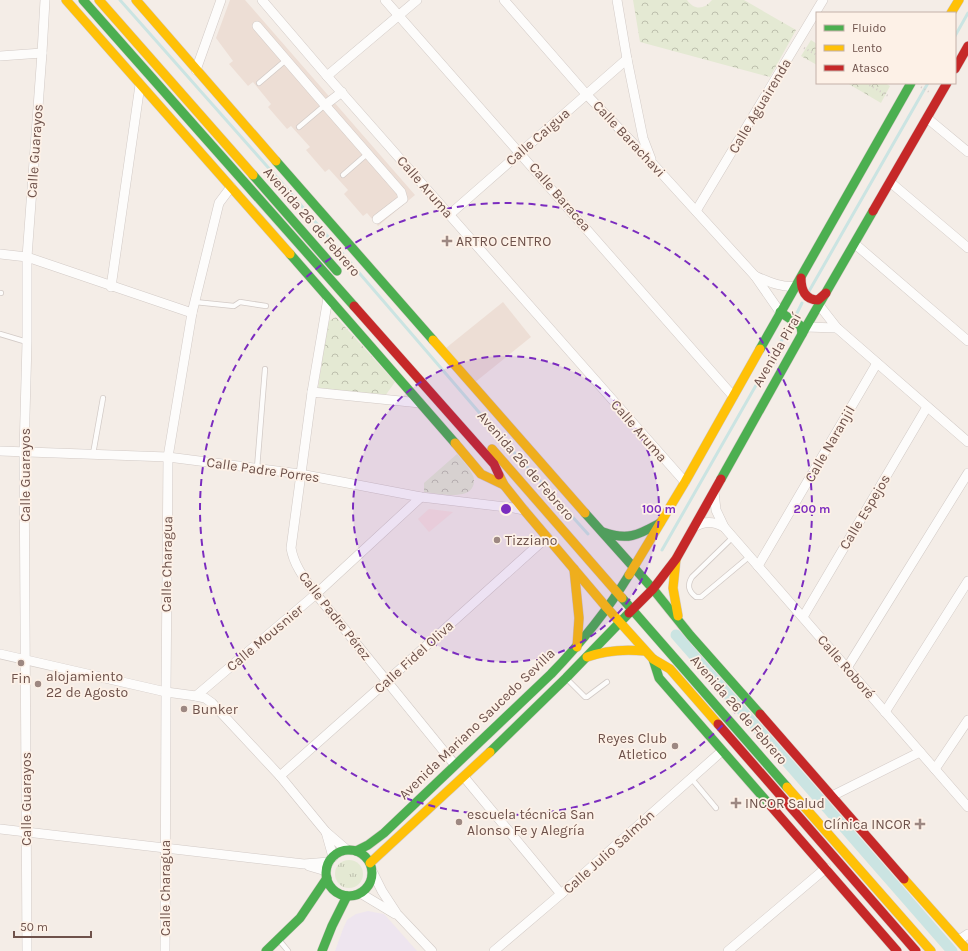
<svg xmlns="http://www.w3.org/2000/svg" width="968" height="951" viewBox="0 0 968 951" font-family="Karla,sans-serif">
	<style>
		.residential { fill: #edded5 }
		.commercial { fill: #f7e3de }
		.education { fill: #eee5ef }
		.grass { fill: url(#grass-tufts) }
		.forest { fill: url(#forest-crowns) }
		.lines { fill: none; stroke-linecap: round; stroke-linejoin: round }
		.stream { stroke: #cbe4e2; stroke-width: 3 }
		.canal { stroke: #cbe4e2; stroke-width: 11 }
		.lane-casing { stroke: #d2cac6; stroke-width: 6 }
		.street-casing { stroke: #d2cac6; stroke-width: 10 }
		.fast-casing { stroke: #d2c8c4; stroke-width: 10 }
		.slow-casing { stroke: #d2c8c4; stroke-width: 10 }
		.jam-casing { stroke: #d2c8c4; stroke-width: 10 }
		.path { stroke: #d5ccc9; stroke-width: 2; stroke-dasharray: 1 3; stroke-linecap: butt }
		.lane { stroke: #fdfcfb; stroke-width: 4.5 }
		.street { stroke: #fdfcfb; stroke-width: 9 }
		.fast { stroke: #4caf50; stroke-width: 9 }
		.slow { stroke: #ffc107; stroke-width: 9 }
		.jam { stroke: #c62828; stroke-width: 9 }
		.ring { fill: none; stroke: #7b2cbf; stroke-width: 2; stroke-dasharray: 7 5 }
		.poi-dot { fill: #9d8882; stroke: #fdf1e7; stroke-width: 1.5 }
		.labels { text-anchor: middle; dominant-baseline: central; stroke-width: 3.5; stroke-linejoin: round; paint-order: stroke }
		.street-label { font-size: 14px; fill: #6e524b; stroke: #fdf1e7 }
		.poi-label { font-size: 14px; fill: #6e524b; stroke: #fdf1e7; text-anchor: start }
		.centre { fill: #7b2cbf; stroke: #fdf1e7; stroke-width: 2 }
		.ring-label { font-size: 12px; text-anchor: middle; font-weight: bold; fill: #7b2cbf; stroke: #fdf1e7; stroke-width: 3.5; stroke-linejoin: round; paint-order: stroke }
	</style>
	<defs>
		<pattern id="grass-tufts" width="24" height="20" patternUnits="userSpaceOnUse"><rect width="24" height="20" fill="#e4e9d3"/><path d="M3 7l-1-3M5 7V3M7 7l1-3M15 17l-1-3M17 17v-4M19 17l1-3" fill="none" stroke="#bdbfad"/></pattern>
		<pattern id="forest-crowns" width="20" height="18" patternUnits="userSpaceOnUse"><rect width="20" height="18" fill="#e4e9d3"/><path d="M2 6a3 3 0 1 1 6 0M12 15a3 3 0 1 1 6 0" fill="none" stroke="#bdbfad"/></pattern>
	</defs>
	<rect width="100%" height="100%" fill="#f4ede7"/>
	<!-- residential -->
	<g class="residential">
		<polygon points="230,0 245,0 415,195 378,226 367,213 363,216 344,194 348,190 329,169 325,172 306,150 310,147 291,126 287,129 268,107 271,104 253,82 248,86 229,64 233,61 216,38"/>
		<polygon points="503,302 531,337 474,383 446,348"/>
	</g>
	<!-- commercial -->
	<polygon class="commercial" points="429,509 453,512 429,532 418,519"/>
	<!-- education -->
	<polygon class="education" points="368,911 384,914 417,951 335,951 343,929 347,920 356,914"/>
	<!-- grass -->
	<circle class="grass" cx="349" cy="874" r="14"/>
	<!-- forest -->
	<g class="forest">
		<path d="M 633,0 L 687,0 C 694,10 704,10 712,0 L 744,0 L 796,30 L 770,77 L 640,42 Z"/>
		<polygon points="811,40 817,44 817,65 801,56"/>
		<polygon points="847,83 885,83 890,86 881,103"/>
		<polygon points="336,317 395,382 385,396 318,389 327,324 330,320"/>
		<path d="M 457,454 C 462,460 469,467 472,474 C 474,477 475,482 473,486 C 467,501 436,493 424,492 L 424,483 Z"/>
	</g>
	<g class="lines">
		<!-- stream -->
		<g class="stream">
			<polyline points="120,0 281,182 502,439 588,534"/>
			<polyline points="955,36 968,13"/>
			<polyline points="808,293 928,83"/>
			<polyline points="796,315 802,303"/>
			<polyline points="662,550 791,324"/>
		</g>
		<!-- canal -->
		<polyline class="canal" points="676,635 952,951"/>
		<!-- lane casing -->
		<g class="lane-casing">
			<g id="lane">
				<polyline points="259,83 286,60"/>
				<polyline points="299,127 325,105"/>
				<polyline points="343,175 367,154"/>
				<polyline points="0,293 1,293"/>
				<polyline points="195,302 234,306 240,302 266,306"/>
				<polyline points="0,334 27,342"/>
				<polyline points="93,454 103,398"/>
				<polyline points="257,468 265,369"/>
				<path d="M 733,537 L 692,577 C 687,585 688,591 696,597 L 701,597 L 750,556"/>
				<polyline points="567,679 585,697 587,697 607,682"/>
				<polyline points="691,778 716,808"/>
				<polyline points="279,940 288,951"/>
			</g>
		</g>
		<!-- street casing -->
		<g class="street-casing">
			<g id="street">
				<polyline points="262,0 327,76 685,482"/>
				<polyline points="385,0 733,396"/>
				<polyline points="504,0 586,94 653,164 755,276 780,312"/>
				<polyline points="617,0 627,59 643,138 651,159"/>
				<polyline points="257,26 325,105 342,92"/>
				<polyline points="0,56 42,53"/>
				<polyline points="196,70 221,0"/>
				<polyline points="327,76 417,0"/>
				<polyline points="325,105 401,192 403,199 377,219"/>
				<polyline points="927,118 968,152"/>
				<polyline points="890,182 968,248"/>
				<polyline points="696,211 823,0"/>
				<polyline points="449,215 627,59"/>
				<polyline points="855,244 968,341"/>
				<polyline points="0,254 27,257 192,313"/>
				<path d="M 755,276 C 769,282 782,288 797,286"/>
				<polyline points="111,287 140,85"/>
				<path d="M 328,298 L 312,392 L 291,548 C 294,566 305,579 316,594 L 455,765"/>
				<polyline points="819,305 837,328 968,442"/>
				<polyline points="806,327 837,328"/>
				<polyline points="312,392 420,403"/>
				<polyline points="0,451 168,457 300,474 421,497 514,508 524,510"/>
				<polyline points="714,492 716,510 724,527 968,807"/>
				<path d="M 694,527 C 705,521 713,521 724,527"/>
				<polyline points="758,566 877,363"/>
				<polyline points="803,617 927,407"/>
				<polyline points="0,654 166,692 196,696 205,698 212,703 280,776 326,832 347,850"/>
				<polyline points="847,668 968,473"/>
				<polyline points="196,696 316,594 421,497"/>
				<polyline points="885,712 968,581"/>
				<polyline points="935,769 968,720"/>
				<polyline points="280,776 387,681 547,537"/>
				<polyline points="464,777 561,894"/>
				<polyline points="832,796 920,752"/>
				<polyline points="0,829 304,864 329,862"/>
				<polyline points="326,832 333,857"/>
				<polyline points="309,866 326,871"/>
				<polyline points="372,871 382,891 397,914 432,951"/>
				<polyline points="360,893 395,914"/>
				<polyline points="959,940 968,934"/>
				<polyline points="27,951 24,452 27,342 27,257 42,53 45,0"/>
				<polyline points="165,951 166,692 168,457 192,313 219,203 231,187"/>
				<polyline points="494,951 561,894 722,751"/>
				<polyline points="728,951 826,868"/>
			</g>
		</g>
		<!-- fast casing -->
		<g class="fast-casing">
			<g id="fast">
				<polyline points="83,0 354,306"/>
				<polyline points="276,161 433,340"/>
				<polyline points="253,175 337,271"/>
				<polyline points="290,254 455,443"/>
				<polyline points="780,312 801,326 802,334"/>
				<polyline points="760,349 911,83"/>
				<polyline points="721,479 806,327 873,211"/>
				<polyline points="585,513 653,589 690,635 760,714"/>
				<path d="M 603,532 C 628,541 638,535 660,523"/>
				<polyline points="622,598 787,787"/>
				<polyline points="653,659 659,678 769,804"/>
				<polyline points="490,752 566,678 629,613"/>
				<circle cx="349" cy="873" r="23"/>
				<path d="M 356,851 L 368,845 L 384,833 L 551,674 C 580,644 607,611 629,575"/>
				<polyline points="266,951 300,918 327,878"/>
				<polyline points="322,951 332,926 347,896"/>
			</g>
		</g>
		<!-- slow casing -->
		<g class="slow-casing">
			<g id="slow">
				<polyline points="66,0 290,254"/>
				<polyline points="99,0 253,175"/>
				<polyline points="136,0 276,161"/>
				<polyline points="951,13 959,0"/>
				<polyline points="433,340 585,513"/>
				<polyline points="455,443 481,474 504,485"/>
				<polyline points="492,449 622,598"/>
				<polyline points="499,475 504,485 524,510 607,608 653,659 670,669 718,724"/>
				<polyline points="676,559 673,588 678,616"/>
				<polyline points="574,569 579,618 577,647"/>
				<polyline points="629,575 685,482 760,349"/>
				<path d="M 587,657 C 606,650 625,649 645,651"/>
				<polyline points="787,787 931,951"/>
				<polyline points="370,863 490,752"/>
				<polyline points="904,879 968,951"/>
			</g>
		</g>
		<!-- jam casing -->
		<g class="jam-casing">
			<g id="jam">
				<polyline points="955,69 968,46"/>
				<polyline points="873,211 947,83"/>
				<path d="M 801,278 C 801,290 805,300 818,300 L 826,293"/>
				<polyline points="354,306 494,464 499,475"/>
				<polyline points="629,613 653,589 676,559 721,479"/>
				<polyline points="760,714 904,879"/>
				<polyline points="718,724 916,951"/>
				<polyline points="769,804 897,951"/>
			</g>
		</g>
		<!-- path -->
		<g class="path">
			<polyline points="804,48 817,55"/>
			<polyline points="866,83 890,97"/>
			<polyline points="921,87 929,92"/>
		</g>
		<!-- lane -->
		<use href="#lane" class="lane"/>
		<!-- street -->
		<use href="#street" class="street"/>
		<!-- fast -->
		<use href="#fast" class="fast"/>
		<!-- slow -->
		<use href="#slow" class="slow"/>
		<!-- jam -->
		<use href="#jam" class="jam"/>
	</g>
	<!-- distance rings -->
	<circle cx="506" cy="509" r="153" fill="#7b2cbf" fill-opacity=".12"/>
	<g class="ring">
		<circle cx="506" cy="509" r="153"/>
		<circle cx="506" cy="509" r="306"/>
	</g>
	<!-- markers -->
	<g class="poi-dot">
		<path d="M445 235h4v4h4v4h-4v4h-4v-4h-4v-4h4z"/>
		<circle cx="497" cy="540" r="4"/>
		<circle cx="21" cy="663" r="4"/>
		<circle cx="38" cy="684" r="4"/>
		<circle cx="184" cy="709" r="4"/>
		<circle cx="675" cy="746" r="4"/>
		<path d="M734 797h4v4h4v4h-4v4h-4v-4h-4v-4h4z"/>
		<circle cx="459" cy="822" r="4"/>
		<path d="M918 818h4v4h4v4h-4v4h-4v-4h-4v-4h4z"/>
	</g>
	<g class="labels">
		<!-- street labels -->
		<g class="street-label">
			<text transform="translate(760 106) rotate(-59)">Calle Aguairenda</text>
			<text transform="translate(538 137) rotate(-41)">Calle Caigua</text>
			<text transform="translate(629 139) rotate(47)">Calle Barachavi</text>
			<text transform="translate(35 151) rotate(-86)">Calle Guarayos</text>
			<text transform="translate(425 187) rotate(49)">Calle Aruma</text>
			<text transform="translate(560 197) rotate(49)">Calle Baracea</text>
			<text transform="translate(312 222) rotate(49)">Avenida 26 de Febrero</text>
			<text transform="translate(777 350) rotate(-60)">Avenida Piraí</text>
			<text transform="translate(639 431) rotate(49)">Calle Aruma</text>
			<text transform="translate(830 444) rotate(-60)">Calle Naranjil</text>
			<text transform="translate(526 466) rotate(49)">Avenida 26 de Febrero</text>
			<text transform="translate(263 470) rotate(8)">Calle Padre Porres</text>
			<text transform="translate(25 475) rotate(-90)">Calle Guarayos</text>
			<text transform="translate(865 512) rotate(-59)">Calle Espejos</text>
			<text transform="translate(167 564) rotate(-89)">Calle Charagua</text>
			<text transform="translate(335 616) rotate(52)">Calle Padre Pérez</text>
			<text transform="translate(265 638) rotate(-40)">Calle Mousnier</text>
			<text transform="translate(414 657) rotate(-42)">Calle Fidel Oliva</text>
			<text transform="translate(846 667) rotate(49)">Calle Roboré</text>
			<text transform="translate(739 710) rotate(49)">Avenida 26 de Febrero</text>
			<text transform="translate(477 724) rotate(-44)">Avenida Mariano Saucedo Sevilla</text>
			<text transform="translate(26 799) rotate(-90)">Calle Guarayos</text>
			<text transform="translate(609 852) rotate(-42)">Calle Julio Salmón</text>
			<text transform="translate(165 888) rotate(-90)">Calle Charagua</text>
		</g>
		<!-- poi labels -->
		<g class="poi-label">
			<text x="456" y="241">ARTRO CENTRO</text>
			<text x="505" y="540">Tizziano</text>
			<text x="46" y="676">alojamiento<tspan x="46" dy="16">22 de Agosto</tspan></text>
			<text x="21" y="678" text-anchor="middle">Fin</text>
			<text x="192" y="709">Bunker</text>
			<text x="667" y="738" text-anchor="end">Reyes Club<tspan x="667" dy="16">Atletico</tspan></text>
			<text x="745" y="803">INCOR Salud</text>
			<text x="467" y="814">escuela técnica San<tspan x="467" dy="16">Alonso Fe y Alegría</tspan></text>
			<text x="911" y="824" text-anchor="end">Clínica INCOR</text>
		</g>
	</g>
	<circle cx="506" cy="509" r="6" class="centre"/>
	<g class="ring-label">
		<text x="659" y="513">100 m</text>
		<text x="812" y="513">200 m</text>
	</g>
	<!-- legend -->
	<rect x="816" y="12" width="140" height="72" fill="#fdf1e7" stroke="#c4b1a9"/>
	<rect x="824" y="25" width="20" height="6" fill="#4caf50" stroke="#c4b1a9"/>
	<text x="852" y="32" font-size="12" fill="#6e524b">Fluido</text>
	<rect x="824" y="45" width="20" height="6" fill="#ffc107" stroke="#c4b1a9"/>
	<text x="852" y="52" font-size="12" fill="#6e524b">Lento</text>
	<rect x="824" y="65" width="20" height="6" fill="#c62828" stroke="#c4b1a9"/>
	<text x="852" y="72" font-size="12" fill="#6e524b">Atasco</text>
	<!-- scale -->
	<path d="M14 931v6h77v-6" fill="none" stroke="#6e524b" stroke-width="2"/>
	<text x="20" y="931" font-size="12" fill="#6e524b" stroke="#fdf1e7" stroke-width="3" paint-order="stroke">50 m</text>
</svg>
